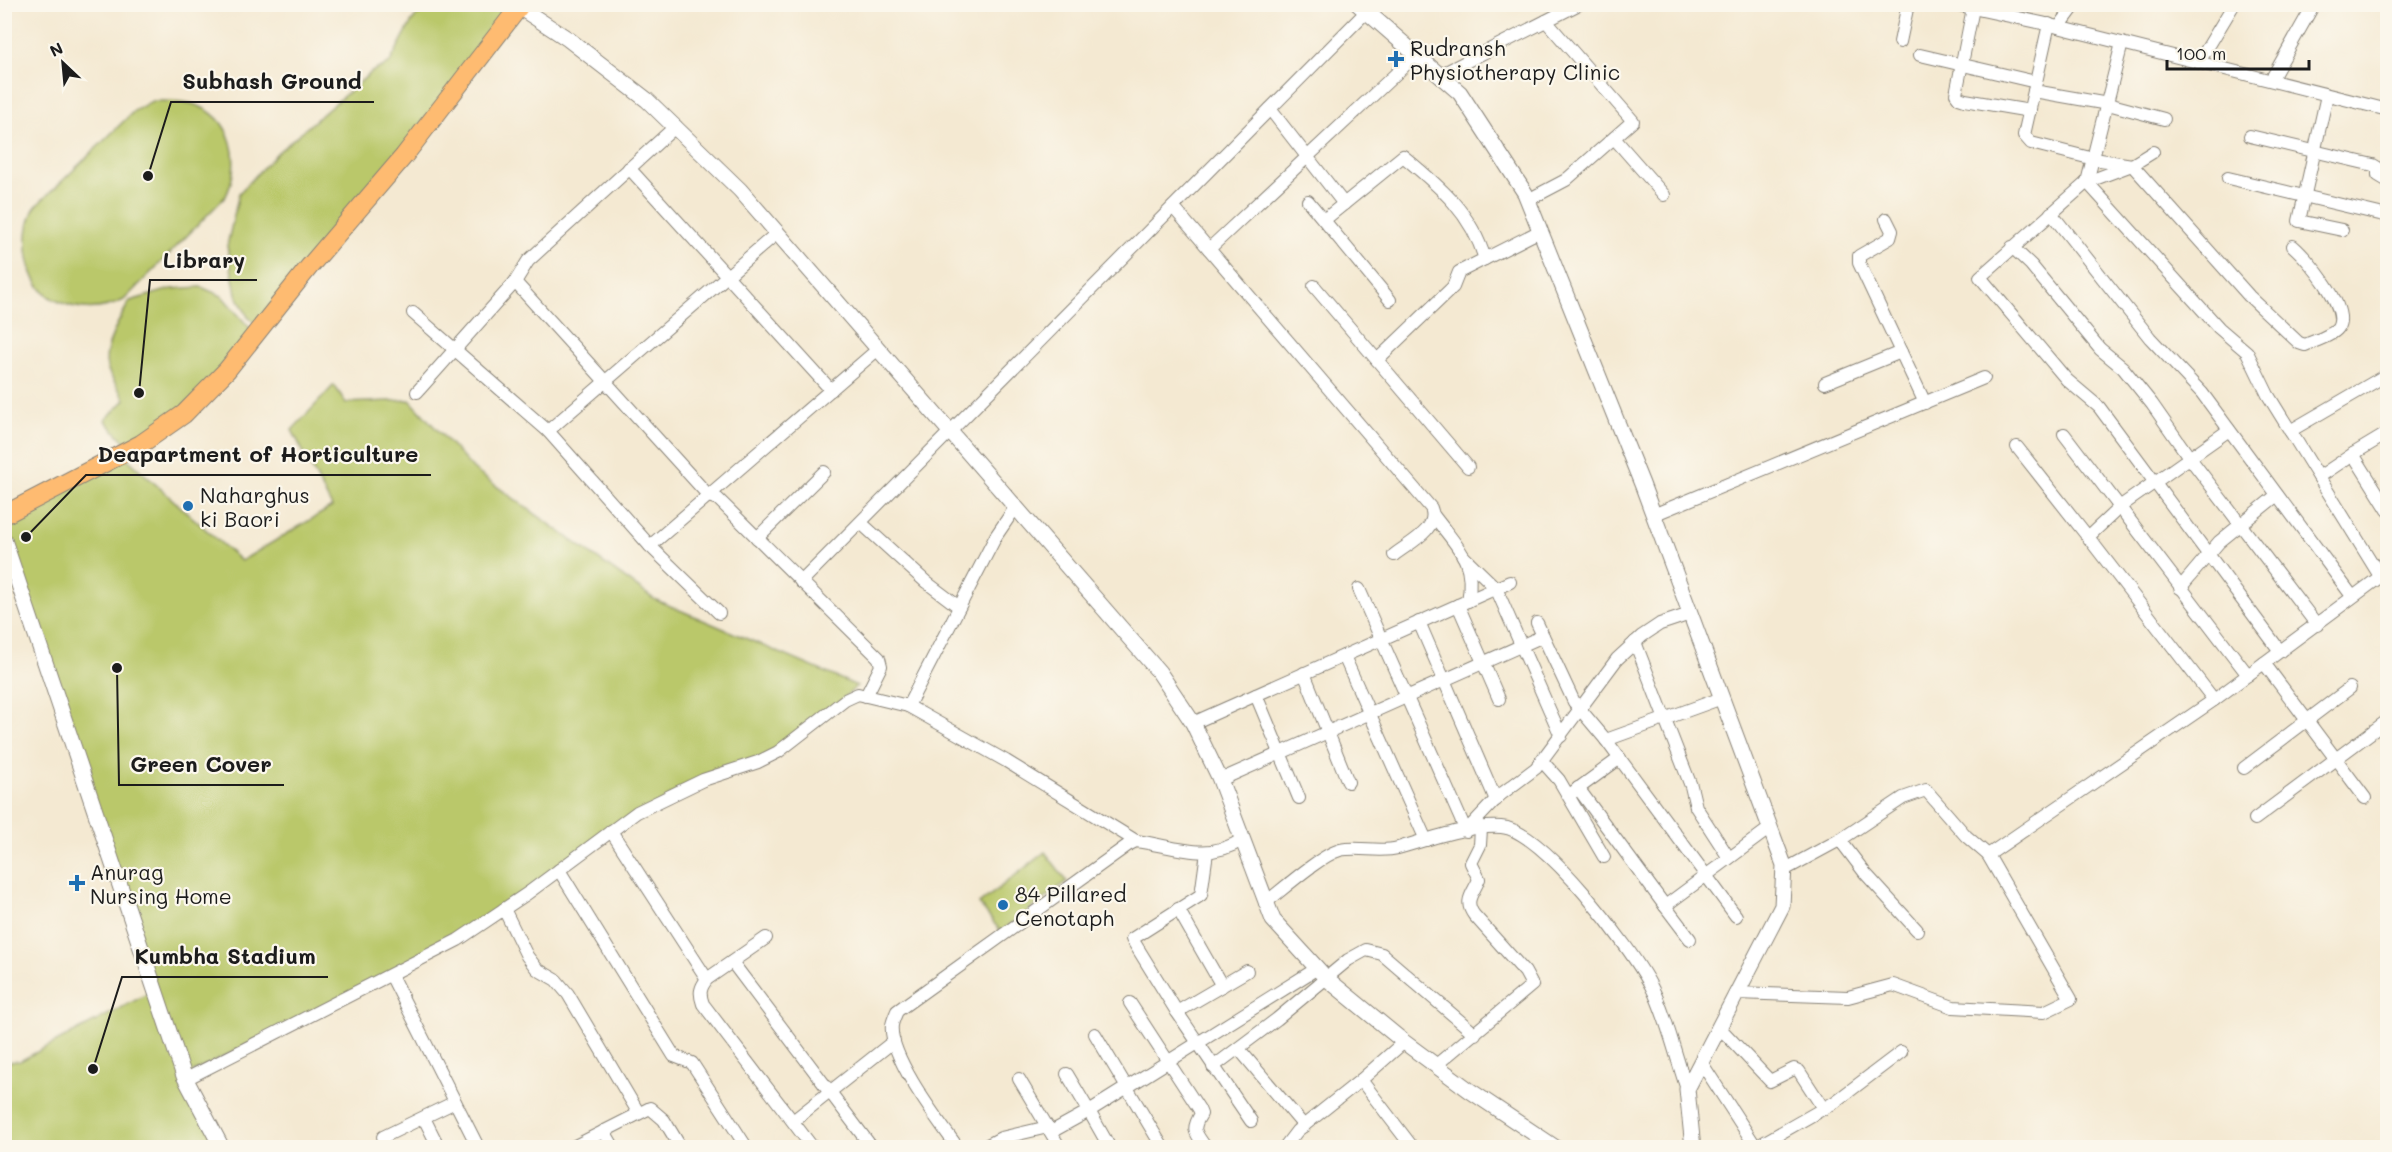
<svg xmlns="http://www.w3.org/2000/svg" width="2392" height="1152" viewBox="0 0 2392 1152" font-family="Mali,sans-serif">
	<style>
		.green { fill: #bac86a; stroke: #6b7243; stroke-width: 1.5 }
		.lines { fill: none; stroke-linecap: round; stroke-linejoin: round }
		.minor-casing { stroke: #888277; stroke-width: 14 }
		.tertiary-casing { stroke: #888277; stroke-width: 17 }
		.primary-casing { stroke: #888277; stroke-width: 20 }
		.minor { stroke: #fff; stroke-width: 12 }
		.tertiary { stroke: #fff; stroke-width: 15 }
		.primary { stroke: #febb71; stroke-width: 18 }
		.poi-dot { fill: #1f6fb2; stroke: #fbf7ec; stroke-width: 2 }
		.labels { text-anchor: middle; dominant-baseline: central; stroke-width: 4.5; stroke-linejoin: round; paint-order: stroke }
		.poi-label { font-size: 21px; fill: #1c1c1c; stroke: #fbf7ec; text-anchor: start }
		.leader { fill: none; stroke: #1c1c1c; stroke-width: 2 }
		.callout-dot { fill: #1c1c1c; stroke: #fbf7ec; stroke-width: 2 }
		.callout-label { font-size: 22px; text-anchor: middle; font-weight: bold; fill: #1c1c1c; stroke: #fbf7ec; stroke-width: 4.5; stroke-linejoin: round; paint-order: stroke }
	</style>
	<rect width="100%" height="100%" fill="#fbf7ec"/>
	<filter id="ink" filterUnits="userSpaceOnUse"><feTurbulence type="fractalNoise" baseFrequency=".0167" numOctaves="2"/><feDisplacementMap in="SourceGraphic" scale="12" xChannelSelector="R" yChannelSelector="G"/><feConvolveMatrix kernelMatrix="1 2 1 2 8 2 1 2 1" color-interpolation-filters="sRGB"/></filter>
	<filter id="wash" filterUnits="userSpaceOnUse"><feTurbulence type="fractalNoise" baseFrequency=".008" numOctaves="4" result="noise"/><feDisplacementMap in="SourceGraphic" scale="24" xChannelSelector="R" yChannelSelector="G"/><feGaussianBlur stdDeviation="1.35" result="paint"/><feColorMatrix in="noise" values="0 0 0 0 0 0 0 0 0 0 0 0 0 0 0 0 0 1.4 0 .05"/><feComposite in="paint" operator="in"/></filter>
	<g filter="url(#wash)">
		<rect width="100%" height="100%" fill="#f4e9d2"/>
		<!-- green -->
		<g class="green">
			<polygon points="516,4 260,328 248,317 236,294 227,246 239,193 277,153 373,71 389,64 411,23 425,5"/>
			<path d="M 152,101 C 166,101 180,100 193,104 C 234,117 242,162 226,196 L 124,300 C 100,312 77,311 53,299 C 26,284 21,238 33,211 C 37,202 51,193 58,185 C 84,160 109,136 134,111 Z"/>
			<path d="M 201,287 L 222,296 L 255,334 L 227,370 L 131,449 L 105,420 L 125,400 C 120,389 110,378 107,367 C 102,350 121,316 130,301 L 171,289 Z"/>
			<polygon points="334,385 346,403 410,400 474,470 654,599 857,686 815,725 767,758 691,782 433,952 185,1076 222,1147 5,1148 5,1062 20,1061 155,990 5,540 5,516 122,454 241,561 332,507 292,430"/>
			<polygon points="1045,852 1067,881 1001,932 979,904"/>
		</g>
	</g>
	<g filter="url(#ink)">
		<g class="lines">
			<!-- minor casing -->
			<g class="minor-casing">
				<g id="minor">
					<polyline points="1954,4 2042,23 2388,110"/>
					<polyline points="1973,8 1956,94 1959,98 1965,100 2030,111"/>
					<polyline points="2049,24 2034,91 2108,104 2164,119"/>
					<polyline points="2059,27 2076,4"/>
					<polyline points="1900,42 1908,4"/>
					<polyline points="1920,55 2036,82"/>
					<polyline points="2199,62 2234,4"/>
					<polyline points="1440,75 1579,4"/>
					<polyline points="2271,80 2314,4"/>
					<path d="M 2034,91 L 2024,135 L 2031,143 L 2094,159 L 2132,165 L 2249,296 L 2299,343 L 2305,345 C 2314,341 2332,336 2338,328 C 2350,308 2308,259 2293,246"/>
					<polyline points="2327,95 2299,221 2342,230"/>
					<polyline points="1270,109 1344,204"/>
					<polyline points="2250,136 2373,165 2378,168 2378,175 2388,181"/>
					<polyline points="1614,138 1664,195"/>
					<polyline points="2153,152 2132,165 2087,182 1980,277 2067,380 2099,407 2280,651"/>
					<polyline points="629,168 831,390"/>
					<polyline points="2228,178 2388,216"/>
					<polyline points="2087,182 2219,328 2247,352 2268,395 2380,576"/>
					<polyline points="2087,182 2122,43"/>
					<polyline points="1528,200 1566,180 1633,121 1546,21"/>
					<polyline points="1308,201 1390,300"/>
					<path d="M 1173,207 L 1431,508 C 1440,529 1409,543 1394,555"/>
					<polyline points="2051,213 2150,338 2202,393 2352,596"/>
					<polyline points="1886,219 1892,231 1890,238 1859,256 1859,263 1925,403"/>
					<path d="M 1324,220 L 1403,156 C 1439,186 1471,212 1485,259"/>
					<polyline points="2012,247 2031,265 2100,349 2123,368 2152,404 2189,457 2317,625"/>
					<polyline points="1209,249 1416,55"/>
					<polyline points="515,282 709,496 718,499 879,658 881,666 866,696"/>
					<polyline points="1314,286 1468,467"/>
					<polyline points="413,313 548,431 650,546 719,613"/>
					<polyline points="1377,360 1453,287 1459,272 1540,231"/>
					<polyline points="1825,383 1901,352"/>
					<polyline points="417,392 515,282 528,261 676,126"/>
					<polyline points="548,431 777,233"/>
					<polyline points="2290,431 2388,374"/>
					<polyline points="2064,434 2248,675"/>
					<polyline points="2017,447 2088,537 2121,506 2229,430"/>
					<polyline points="2353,454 2388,433"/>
					<polyline points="2319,477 2353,454 2388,510"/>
					<polyline points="1653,515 1984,378"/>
					<path d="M 1434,516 C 1457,547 1476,560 1468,601"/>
					<polyline points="861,523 926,582 959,607"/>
					<polyline points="2088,537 2214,700"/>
					<polyline points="757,538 824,472"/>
					<polyline points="650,546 877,350"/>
					<polyline points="1463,556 1496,588 1561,736"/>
					<polyline points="801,582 1366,12"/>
					<polyline points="2180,588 2219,542 2277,495"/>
					<polyline points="1359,589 1466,831 1500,795 1536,768 1617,659 1642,636 1660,624 1690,614"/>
					<polyline points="1458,605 1499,699"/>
					<polyline points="1419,622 1496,800"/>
					<polyline points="1537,623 1574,702 1606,740 1736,916"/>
					<polyline points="1635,642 1691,786 1696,807 1729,858"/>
					<polyline points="1344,656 1426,840"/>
					<polyline points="2264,663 2365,798"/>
					<polyline points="1304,673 1348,782"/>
					<polyline points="1256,695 1299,798"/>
					<polyline points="908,706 1006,761 1136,841"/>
					<polyline points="1193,723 1510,582"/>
					<polyline points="1606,740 1722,698"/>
					<polyline points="1542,761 1559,780 1604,857"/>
					<polyline points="2244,768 2350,688"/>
					<polyline points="1220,780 1543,636"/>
					<polyline points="1578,788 1665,906 1770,828"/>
					<polyline points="1572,793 1620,758"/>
					<polyline points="2255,819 2388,720"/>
					<polyline points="611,831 707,979"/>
					<polyline points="1840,840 1865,873 1917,930"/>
					<polyline points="1207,852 1201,895 1132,939 1177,1012 1251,1121"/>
					<polyline points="1988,855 2214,700 2388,571"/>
					<polyline points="559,870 674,1056 692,1063 747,1148"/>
					<path d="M 1265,903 C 1282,890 1321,855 1340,850 C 1359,846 1379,853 1398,848 C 1430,839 1467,825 1501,827 C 1542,829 1632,949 1651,986 C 1666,1014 1676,1058 1687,1089"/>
					<polyline points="1665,906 1690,939"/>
					<polyline points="504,909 527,956 537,969 556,980 568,994 638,1112"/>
					<polyline points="1178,909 1222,986"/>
					<path d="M 766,938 L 707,979 C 700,988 699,993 703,1004 L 813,1148"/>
					<polyline points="732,962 870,1145"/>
					<polyline points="391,975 476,1143"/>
					<polyline points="1737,993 1848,997 1893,985 1953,1007 2044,1012 2071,999 1988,855 1966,836 1926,790 1903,798 1843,838 1784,870"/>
					<path d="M 1130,1003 L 1199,1109 L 1201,1114 C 1191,1130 1195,1132 1206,1148"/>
					<polyline points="1177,1012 1247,971"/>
					<polyline points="1719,1027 1770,1081 1794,1069 1799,1071 1823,1108"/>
					<polyline points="1095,1034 1163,1148"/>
					<polyline points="1239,1049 1304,1126"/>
					<polyline points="1701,1062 1756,1147 1835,1102 1901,1052"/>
					<path d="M 1435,1066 L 1532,985 L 1525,972 L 1474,915 C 1463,900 1474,893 1479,879 L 1471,863 L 1480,845 L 1481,829"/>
					<polyline points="1213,1067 1277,1019 1348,960 1366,950 1382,954 1475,1034"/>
					<polyline points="186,1079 458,940 528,893 637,812 703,780 758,762 778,752 845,700 858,694 908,706 996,536 1015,508"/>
					<polyline points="1019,1079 1060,1148"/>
					<polyline points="1361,1080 1413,1148"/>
					<polyline points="424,1118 439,1148"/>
					<polyline points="793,1121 894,1041"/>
					<polyline points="604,1131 614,1148"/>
					<polyline points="1051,1132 1089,1111 1067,1074"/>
					<polyline points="383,1137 455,1102"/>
					<polyline points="571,1148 650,1108 664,1120 681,1148"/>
					<path d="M 958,1148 C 940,1123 888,1056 892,1025 C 893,1020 895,1016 897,1011 L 1128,845 L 1136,841 C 1174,846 1208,863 1243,839"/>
					<polyline points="982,1148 1001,1138 1048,1127"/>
					<polyline points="1110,1148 1089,1111 1316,969"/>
					<polyline points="1284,1148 1297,1131 1361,1080 1404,1042"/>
				</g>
			</g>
			<!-- tertiary casing -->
			<g class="tertiary-casing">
				<g id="tertiary">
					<polyline points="1358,4 1460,93 1525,193 1642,484 1784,865 1782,906 1687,1089 1693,1148"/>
					<polyline points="519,7 568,39 647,100 740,190 1159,672 1193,723 1219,777 1273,920 1326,978 1404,1042 1469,1090 1556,1148"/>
					<polyline points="4,540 184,1076 222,1148"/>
				</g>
			</g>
			<!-- primary casing -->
			<g class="primary-casing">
				<polyline id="primary" points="4,515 141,444 184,414 227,370 309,267 404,156 519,7 516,4"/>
			</g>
			<!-- minor -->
			<use href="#minor" class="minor"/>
			<!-- tertiary -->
			<use href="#tertiary" class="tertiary"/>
			<!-- primary -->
			<use href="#primary" class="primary"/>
		</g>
	</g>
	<!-- markers -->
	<g class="poi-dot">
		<path d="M1393 50h6v6h6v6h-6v6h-6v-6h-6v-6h6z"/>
		<circle cx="188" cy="506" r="6"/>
		<path d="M74 874h6v6h6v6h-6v6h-6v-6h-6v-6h6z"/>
		<circle cx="1003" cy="905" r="6"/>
	</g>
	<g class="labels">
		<!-- poi labels -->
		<g class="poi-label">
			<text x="1410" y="47">Rudransh<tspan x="1410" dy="24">Physiotherapy Clinic</tspan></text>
			<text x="200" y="494">Naharghus<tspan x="200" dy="24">ki Baori</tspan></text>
			<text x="90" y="871">Anurag<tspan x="90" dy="24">Nursing Home</tspan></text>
			<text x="1015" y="893">84 Pillared<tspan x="1015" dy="24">Cenotaph</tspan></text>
		</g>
	</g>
	<!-- callouts -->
	<path class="leader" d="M148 176L171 102H374M139 393L150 280H257M26 537L86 475H431M117 668L119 785H284M93 1069L122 977H328"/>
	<g class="callout-dot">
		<circle cx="148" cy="176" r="6"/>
		<circle cx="139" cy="393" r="6"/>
		<circle cx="26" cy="537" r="6"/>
		<circle cx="117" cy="668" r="6"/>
		<circle cx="93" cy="1069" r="6"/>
	</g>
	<g class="callout-label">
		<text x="272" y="89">Subhash Ground</text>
		<text x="204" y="268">Library</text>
		<text x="258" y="462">Deapartment of Horticulture</text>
		<text x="201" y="772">Green Cover</text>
		<text x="225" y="964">Kumbha Stadium</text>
	</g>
	<!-- margin -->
	<rect width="2392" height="1152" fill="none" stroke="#fbf7ec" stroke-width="24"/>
	<!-- north arrow -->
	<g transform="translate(63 63) rotate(334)" stroke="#fbf7ec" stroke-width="4.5" paint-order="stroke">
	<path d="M0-4.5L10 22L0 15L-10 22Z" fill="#1c1c1c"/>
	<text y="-9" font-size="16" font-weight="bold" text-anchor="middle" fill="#1c1c1c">N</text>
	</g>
	<!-- scale -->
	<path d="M2167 60v9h142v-9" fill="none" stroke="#1c1c1c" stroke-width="3"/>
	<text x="2176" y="60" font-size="18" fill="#1c1c1c" stroke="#fbf7ec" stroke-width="4.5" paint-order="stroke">100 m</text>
</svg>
